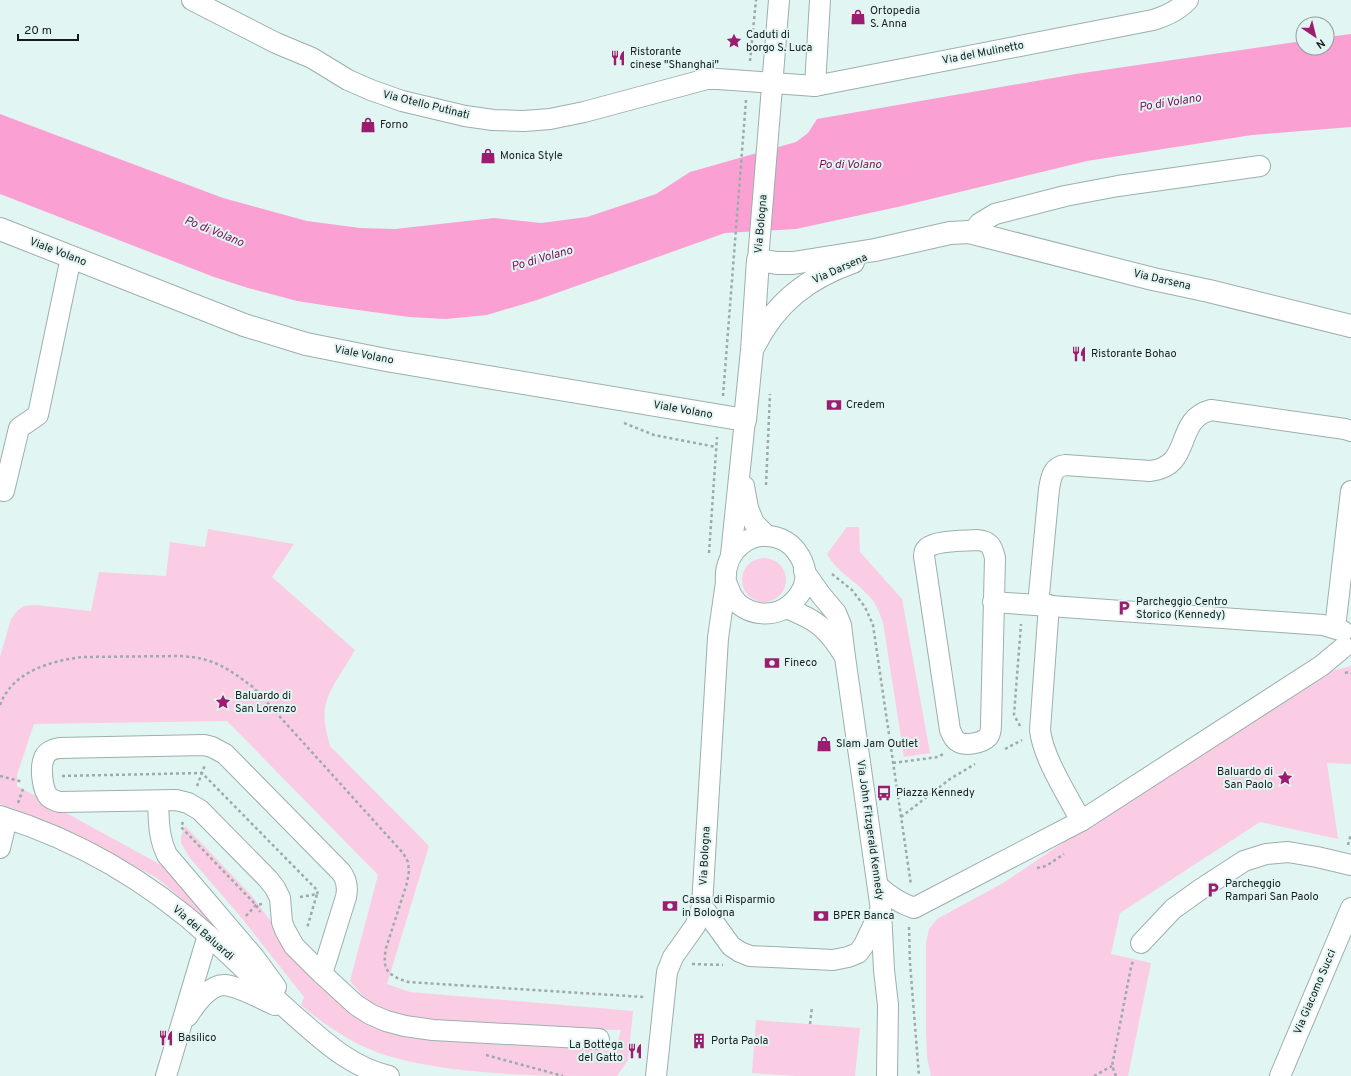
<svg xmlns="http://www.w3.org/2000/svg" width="1351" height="1076" viewBox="0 0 1351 1076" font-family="Overpass,sans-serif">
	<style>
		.green { fill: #facde4 }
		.water { fill: #fba0d2 }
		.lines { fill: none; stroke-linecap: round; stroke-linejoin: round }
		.minor-casing { stroke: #9cafae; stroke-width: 22 }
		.major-casing { stroke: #9cafae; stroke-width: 24 }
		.path { stroke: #9cabaa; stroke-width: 2.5; stroke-dasharray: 3 3; stroke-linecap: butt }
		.minor { stroke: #fff; stroke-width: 20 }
		.major { stroke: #fff; stroke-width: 22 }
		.labels { text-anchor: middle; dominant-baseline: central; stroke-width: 4; stroke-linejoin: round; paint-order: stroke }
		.poi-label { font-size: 11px; fill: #151c1c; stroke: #e1f5f3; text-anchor: start }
		.street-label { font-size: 11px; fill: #151c1c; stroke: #e1f5f3 }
		.water-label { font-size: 12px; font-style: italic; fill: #7a0e56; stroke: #e1f5f3 }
	</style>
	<rect width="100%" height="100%" fill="#e1f5f3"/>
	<!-- green -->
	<g class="green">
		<path d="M 847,527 L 859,527 L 860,552 L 902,599 L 930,753 L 904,757 L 883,622 C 879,611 875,601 866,593 C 853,579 836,571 827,554 Z"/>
		<path d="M 208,529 L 294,544 L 272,577 L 355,650 C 346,667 328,689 325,708 C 323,721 327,734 330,746 L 429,846 L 387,984 L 410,992 L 633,1011 L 628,1060 L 617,1076 C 552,1076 486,1076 422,1064 C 400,1060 378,1054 358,1044 C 337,1033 319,1020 301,1005 L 304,997 L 240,916 L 190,858 L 181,843 L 181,837 L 185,826 L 252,896 L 289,946 L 404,1033 L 458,1042 L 615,1051 L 621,1030 L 504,1028 L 413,1021 L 370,1004 L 350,981 L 378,875 L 227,721 L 34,724 L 17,775 L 17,786 L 163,866 L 194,899 L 216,928 L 157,878 L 74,834 L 19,811 L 0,804 L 0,657 L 11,619 L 17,611 L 24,606 L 35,605 L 91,611 L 99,572 L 166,576 L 170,542 L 205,547 Z"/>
		<circle cx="764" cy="580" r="22"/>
		<polygon points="1351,666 1351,764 1327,763 1338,839 1260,822 1120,913 1111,954 1151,963 1128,1076 931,1076 927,1057 926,1031 926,943 929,929 937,919 1003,883 1312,676"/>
		<polygon points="756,1020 860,1028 855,1076 797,1076 752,1073"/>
	</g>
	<!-- water -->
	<polygon class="water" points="1351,34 1351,127 1252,135 1087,161 902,206 796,229 725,233 537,300 487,315 446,319 409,317 336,307 297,301 248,288 214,277 0,194 0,114 223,198 307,221 360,228 395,229 494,218 541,223 587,217 656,194 690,172 796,142 808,133 817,119 1076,74 1303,41 1303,48 1327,48 1327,37"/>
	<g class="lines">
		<!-- minor casing -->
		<g class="minor-casing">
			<g id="minor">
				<path d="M 192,0 L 276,43 L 312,58 L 348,80 L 371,90 L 402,101 L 465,116 L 493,120 L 524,121 L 550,119 L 584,112 L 707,79 L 718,79 L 815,86 L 1153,20 C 1166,16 1179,10 1188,0"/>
				<polyline points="815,86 820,0"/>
				<polyline points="972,232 980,223 995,214 1065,196 1118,186 1260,166"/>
				<polyline points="758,260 779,0"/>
				<polyline points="744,486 748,508 754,523 767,536"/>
				<polyline points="4,491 19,428 38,415 71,257"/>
				<path d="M 977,540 C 990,541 992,546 995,558 L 991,725 C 991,729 991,733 988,737 C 982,743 964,747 957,741 C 953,738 952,734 950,730 L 924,556 C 924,553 925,550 927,548 C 936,540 965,541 977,540 Z"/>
				<polyline points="731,555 745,420"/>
				<polyline points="804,571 821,595 836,613 841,625 845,657 881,910 884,970 888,1005 887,1076"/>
				<polyline points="993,602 1323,625 1343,631"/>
				<path d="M 1038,605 L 1049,489 C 1051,478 1052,467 1065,465 L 1150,471 C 1194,466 1173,420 1211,410 L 1345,429 L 1351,431"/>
				<path d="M 1049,605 L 1040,730 C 1043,758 1068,796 1081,821"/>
				<path d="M 786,608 C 817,620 827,628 845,657"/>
				<polyline points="1335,628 1351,491"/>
				<path d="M 158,801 C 159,821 158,836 167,855 L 254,957 L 276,987"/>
				<path d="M 0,816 C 77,840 149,882 209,936 C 241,965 271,996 304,1024 C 330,1047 355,1068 389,1076"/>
				<polyline points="0,848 7,819"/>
				<path d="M 878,886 C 889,896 899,903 914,908 L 1081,821 L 1321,666 L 1344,647"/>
				<polyline points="702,906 731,946 740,952 750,956 833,960 848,957 858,953 864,945 880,911"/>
				<polyline points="1141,943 1173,909 1201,889 1244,861 1266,854 1288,852 1317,857 1351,865"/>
				<path d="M 322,974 L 346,897 C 348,888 347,880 341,872 L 225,754 L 212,747 L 204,745 L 59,748 C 53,749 46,752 44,758 C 40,767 42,790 49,797 C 52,800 56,801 60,802 L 176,800 L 188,803 L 200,810 L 268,879 L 275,888 L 280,898 L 282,922 L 285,930 L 294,946 L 319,971 L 356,1005 L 370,1014 L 386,1021 L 405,1026 L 433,1030 L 599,1039"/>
				<path d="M 188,1016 C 195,1004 210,984 225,985 C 241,987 261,999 275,1005"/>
				<polyline points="166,1076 208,935"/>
				<path d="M 656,1076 L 667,972 L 673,957 L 695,926 L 699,917 L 702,906 L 718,638 L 726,582 C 723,551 751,527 781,539 C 796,545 808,565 805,581 C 804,589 797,599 791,604 C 774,619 744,616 732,596 C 730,592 728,586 726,582"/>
				<polyline points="1280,1076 1351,908"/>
			</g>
		</g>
		<!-- major casing -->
		<g class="major-casing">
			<g id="major">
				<polyline points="0,229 244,325 306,344 386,360 745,420 752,350 758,260 777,263 793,263 875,250 950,233 969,232 1153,279 1209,291 1351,326"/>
				<path d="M 754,346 C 776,302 808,278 853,262"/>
			</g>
		</g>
		<!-- path -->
		<g class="path">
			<polyline points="750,61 756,0"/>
			<polyline points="723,396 746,100"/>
			<polyline points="624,423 654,435 716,447"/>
			<polyline points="766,485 770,394"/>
			<polyline points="709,553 717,437"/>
			<polyline points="832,574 852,590 865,607 873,625 911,885"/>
			<polyline points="1345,673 1349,672 1351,673"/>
			<path d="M 0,705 C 12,672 50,661 82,657 L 181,656 C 214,658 227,668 253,687 L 403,853 L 408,862 L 409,871 L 407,883 L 386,948 C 382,970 387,975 408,982 L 644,997"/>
			<polyline points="1020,726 1014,715 1021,624"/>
			<polyline points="1005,749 1022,740"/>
			<polyline points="893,763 938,757 943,754"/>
			<polyline points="0,776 23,782"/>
			<polyline points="62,776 202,773 318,891 317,894"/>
			<polyline points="197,786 205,765"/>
			<polyline points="18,803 23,789"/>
			<polyline points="901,817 950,779 975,764"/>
			<polyline points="183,822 181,827 256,905 260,912"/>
			<polyline points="1348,845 1351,834"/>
			<polyline points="1037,868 1046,866 1064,854"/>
			<polyline points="300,897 317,894 307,928"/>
			<polyline points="246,916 256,905 262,904"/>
			<polyline points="909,927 910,963 919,1076"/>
			<polyline points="692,964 723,965"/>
			<polyline points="810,1024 812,1007"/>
			<polyline points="486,1055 563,1076"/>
			<polyline points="1094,1076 1112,1066"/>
			<polyline points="1116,1076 1112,1066 1131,967 1133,961"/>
		</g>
		<!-- minor -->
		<use href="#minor" class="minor"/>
		<!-- major -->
		<use href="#major" class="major"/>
	</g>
	<!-- icons -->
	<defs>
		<g id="shop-bare" transform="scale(1.2)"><path d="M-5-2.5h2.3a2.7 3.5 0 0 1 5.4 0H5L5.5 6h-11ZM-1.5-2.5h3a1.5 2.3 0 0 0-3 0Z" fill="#9c1c70" stroke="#e1f5f3" stroke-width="2.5" paint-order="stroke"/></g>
		<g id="sight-bare" transform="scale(1.2)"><path d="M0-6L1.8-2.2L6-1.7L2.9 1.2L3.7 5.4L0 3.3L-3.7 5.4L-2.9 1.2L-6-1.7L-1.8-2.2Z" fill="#9c1c70" stroke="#e1f5f3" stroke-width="2.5" paint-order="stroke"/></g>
		<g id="restaurant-bare" transform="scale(1.2)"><path d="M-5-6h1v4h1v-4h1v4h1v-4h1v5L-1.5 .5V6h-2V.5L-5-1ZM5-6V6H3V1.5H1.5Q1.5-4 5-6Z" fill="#9c1c70" stroke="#e1f5f3" stroke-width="2.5" paint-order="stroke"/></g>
		<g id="bank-bare" transform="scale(1.2)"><path d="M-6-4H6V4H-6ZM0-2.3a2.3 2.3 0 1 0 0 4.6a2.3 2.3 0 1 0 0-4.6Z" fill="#9c1c70" stroke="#e1f5f3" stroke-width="2.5" paint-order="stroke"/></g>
		<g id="parking-bare" transform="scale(1.2)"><path d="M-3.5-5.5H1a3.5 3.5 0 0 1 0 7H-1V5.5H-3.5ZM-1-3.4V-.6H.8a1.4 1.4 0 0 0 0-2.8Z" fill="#9c1c70" stroke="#e1f5f3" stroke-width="2.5" paint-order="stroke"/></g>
		<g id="bus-bare" transform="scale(1.2)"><path d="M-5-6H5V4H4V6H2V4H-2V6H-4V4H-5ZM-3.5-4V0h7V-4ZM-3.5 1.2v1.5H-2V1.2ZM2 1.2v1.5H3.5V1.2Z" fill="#9c1c70" stroke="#e1f5f3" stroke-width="2.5" paint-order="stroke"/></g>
		<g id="building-bare" transform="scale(1.2)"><path d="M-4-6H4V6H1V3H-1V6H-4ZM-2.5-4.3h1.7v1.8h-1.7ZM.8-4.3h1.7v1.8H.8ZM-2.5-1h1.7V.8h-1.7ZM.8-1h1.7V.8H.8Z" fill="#9c1c70" stroke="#e1f5f3" stroke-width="2.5" paint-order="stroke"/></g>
	</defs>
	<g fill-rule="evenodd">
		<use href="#shop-bare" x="858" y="17"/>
		<use href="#sight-bare" x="734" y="41"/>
		<use href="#restaurant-bare" x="618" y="58"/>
		<use href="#shop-bare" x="368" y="125"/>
		<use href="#shop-bare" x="488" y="156"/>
		<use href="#restaurant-bare" x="1079" y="354"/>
		<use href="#bank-bare" x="834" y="405"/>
		<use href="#parking-bare" x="1124" y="608"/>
		<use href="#bank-bare" x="772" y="663"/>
		<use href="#sight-bare" x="223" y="702"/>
		<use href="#shop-bare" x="824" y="744"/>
		<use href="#sight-bare" x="1285" y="778"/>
		<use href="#bus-bare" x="884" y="793"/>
		<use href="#parking-bare" x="1213" y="890"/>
		<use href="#bank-bare" x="670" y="906"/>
		<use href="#bank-bare" x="821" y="916"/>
		<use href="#restaurant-bare" x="166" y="1038"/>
		<use href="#building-bare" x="699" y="1041"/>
		<use href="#restaurant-bare" x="635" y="1051"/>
	</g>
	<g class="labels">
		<!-- poi labels -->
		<g class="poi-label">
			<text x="870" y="11">Ortopedia<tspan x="870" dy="13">S. Anna</tspan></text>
			<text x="746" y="35">Caduti di<tspan x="746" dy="13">borgo S. Luca</tspan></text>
			<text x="630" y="52">Ristorante<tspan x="630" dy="13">cinese "Shanghai"</tspan></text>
			<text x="380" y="125">Forno</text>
			<text x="500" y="156">Monica Style</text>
			<text x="1091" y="354">Ristorante Bohao</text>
			<text x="846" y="405">Credem</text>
			<text x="1136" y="602">Parcheggio Centro<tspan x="1136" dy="13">Storico (Kennedy)</tspan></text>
			<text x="784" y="663">Fineco</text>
			<text x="235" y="696">Baluardo di<tspan x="235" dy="13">San Lorenzo</tspan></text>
			<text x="836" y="744">Slam Jam Outlet</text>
			<text x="1273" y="772" text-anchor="end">Baluardo di<tspan x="1273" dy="13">San Paolo</tspan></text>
			<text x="896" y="793">Piazza Kennedy</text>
			<text x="1225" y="884">Parcheggio<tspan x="1225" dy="13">Rampari San Paolo</tspan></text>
			<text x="682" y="900">Cassa di Risparmio<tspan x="682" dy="13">in Bologna</tspan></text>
			<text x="833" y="916">BPER Banca</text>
			<text x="178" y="1038">Basilico</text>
			<text x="711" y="1041">Porta Paola</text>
			<text x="623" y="1045" text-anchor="end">La Bottega<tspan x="623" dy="13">del Gatto</tspan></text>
		</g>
		<!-- street labels -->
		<g class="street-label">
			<text transform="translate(983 53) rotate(-11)">Via del Mulinetto</text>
			<text transform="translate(426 105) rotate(14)">Via Otello Putinati</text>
			<text transform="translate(761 224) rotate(-85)">Via Bologna</text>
			<text transform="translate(58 252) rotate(21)">Viale Volano</text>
			<text transform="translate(840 269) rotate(-24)">Via Darsena</text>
			<text transform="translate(1162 280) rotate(13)">Via Darsena</text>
			<text transform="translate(364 355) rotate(11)">Viale Volano</text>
			<text transform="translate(683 410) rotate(10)">Viale Volano</text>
			<text transform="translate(870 830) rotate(82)">Via John Fitzgerald Kennedy</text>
			<text transform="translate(705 856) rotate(-87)">Via Bologna</text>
			<text transform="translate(203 933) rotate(41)">Via dei Baluardi</text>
			<text transform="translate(1315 992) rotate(-67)">Via Giacomo Succi</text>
		</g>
		<!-- water labels -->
		<g class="water-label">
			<text transform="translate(1170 103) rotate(-9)">Po di Volano</text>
			<text x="850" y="165">Po di Volano</text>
			<text transform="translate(214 232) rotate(22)">Po di Volano</text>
			<text transform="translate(542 259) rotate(-16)">Po di Volano</text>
		</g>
	</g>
	<!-- north arrow -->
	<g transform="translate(1315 36) rotate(145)"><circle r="19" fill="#e1f5f3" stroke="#8f9e9d"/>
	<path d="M0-3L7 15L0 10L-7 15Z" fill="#9c1c70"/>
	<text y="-6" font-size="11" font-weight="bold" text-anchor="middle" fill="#151c1c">N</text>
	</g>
	<!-- scale -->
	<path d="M18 34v6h60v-6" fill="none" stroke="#151c1c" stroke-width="2"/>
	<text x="24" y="34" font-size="12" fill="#151c1c" stroke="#e1f5f3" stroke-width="3" paint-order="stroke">20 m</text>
</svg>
